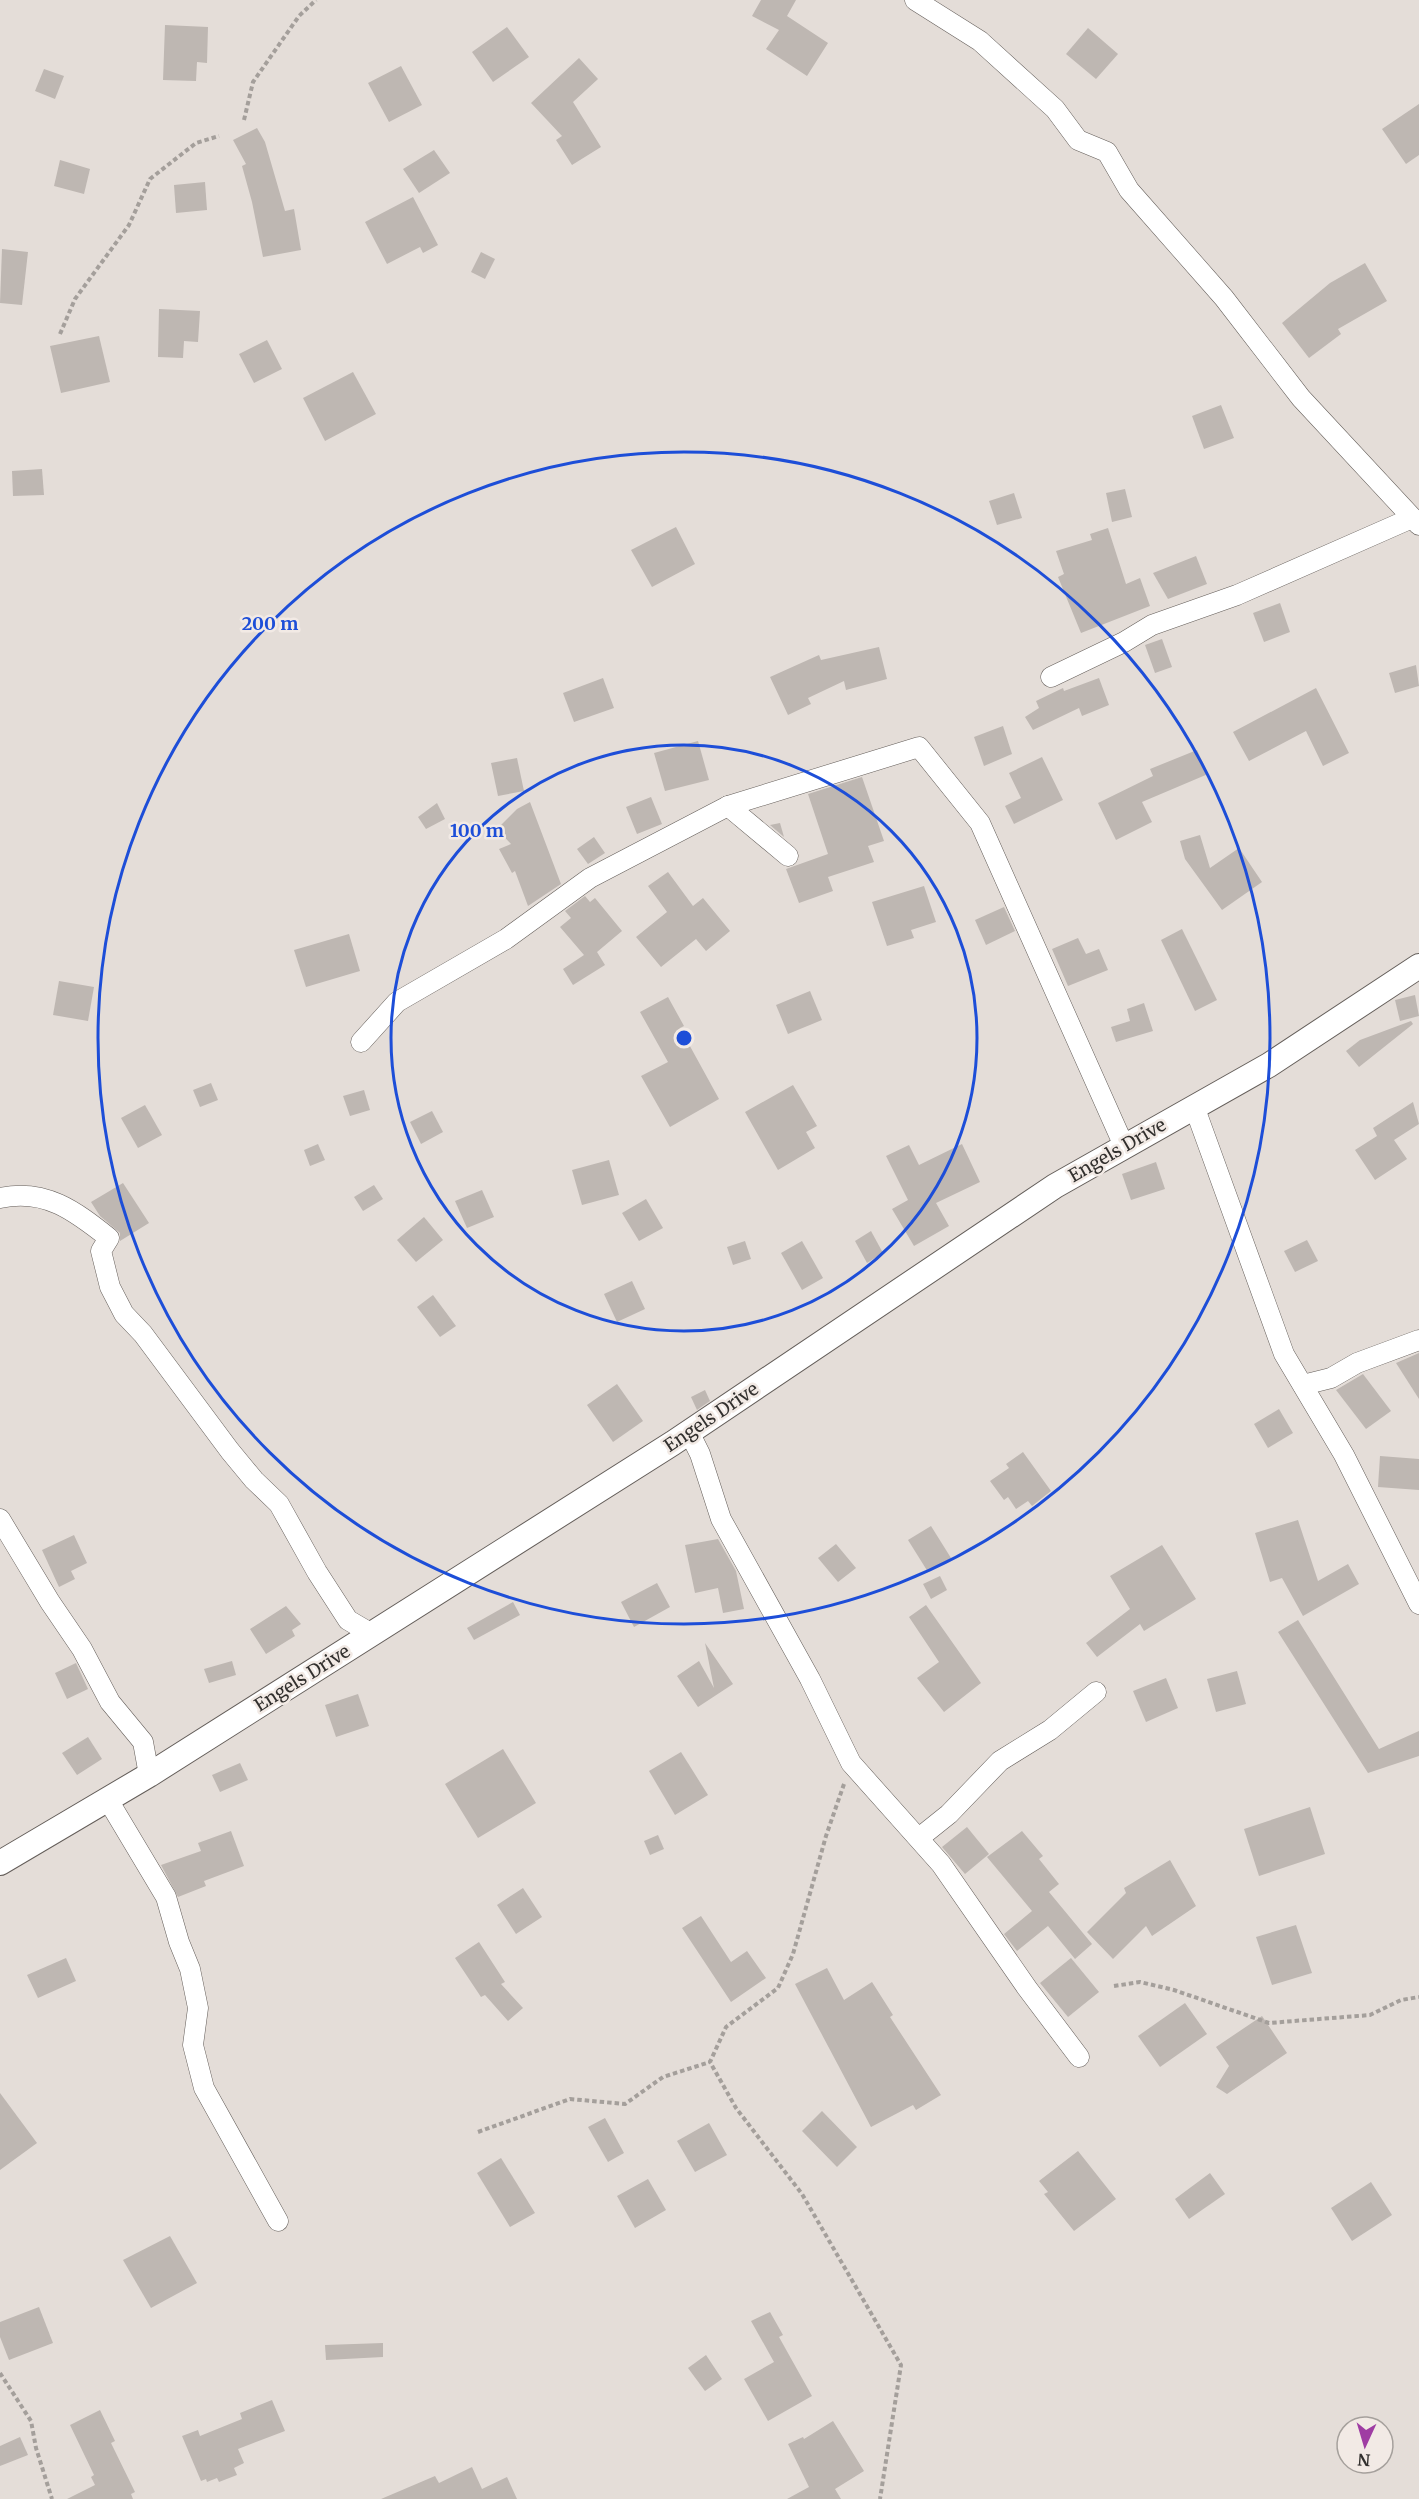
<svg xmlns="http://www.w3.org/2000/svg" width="1419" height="2499" viewBox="0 0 1419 2499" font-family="Merriweather,serif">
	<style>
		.building { fill: #beb7b2 }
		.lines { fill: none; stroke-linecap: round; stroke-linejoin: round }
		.minor-casing { stroke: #645e5a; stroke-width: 21 }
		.tertiary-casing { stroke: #645e5a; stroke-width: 26 }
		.path { stroke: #a49f9b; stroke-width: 4; stroke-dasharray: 4.5 3; stroke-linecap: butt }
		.minor { stroke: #fff; stroke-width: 20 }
		.tertiary { stroke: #fff; stroke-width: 24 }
		.ring { fill: none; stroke: #1d4ed8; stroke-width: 3 }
		.labels { text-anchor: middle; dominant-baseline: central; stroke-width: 5; stroke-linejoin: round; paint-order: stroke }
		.street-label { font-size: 18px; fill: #32302e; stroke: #f2eae5 }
		.centre { fill: #1d4ed8; stroke: #f2eae5; stroke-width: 3 }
		.ring-label { font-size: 18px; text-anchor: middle; font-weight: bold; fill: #1d4ed8; stroke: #f2eae5; stroke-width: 5; stroke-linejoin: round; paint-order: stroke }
	</style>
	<rect width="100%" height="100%" fill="#e4ddd8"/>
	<!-- building -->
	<g class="building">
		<polygon points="761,0 796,0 787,16 828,43 807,76 766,49 779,30 752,16"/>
		<polygon points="165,25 208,27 207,63 197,62 196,81 163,80"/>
		<polygon points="507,27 529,57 493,82 472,52"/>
		<polygon points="1088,28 1118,54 1096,79 1066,54"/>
		<polygon points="579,58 598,79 573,102 601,147 572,165 556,140 562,136 531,103"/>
		<polygon points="401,66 422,105 389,122 368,83"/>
		<polygon points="44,69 64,76 55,99 35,91"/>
		<polygon points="1419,104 1419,155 1406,164 1382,129"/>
		<polygon points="257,128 265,142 285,211 294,209 301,250 263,257 252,202 242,166 246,164 233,140"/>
		<polygon points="434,150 450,173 419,193 403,169"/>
		<polygon points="60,160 90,169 84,194 54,186"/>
		<polygon points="205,182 207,210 176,213 174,185"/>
		<polygon points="413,197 438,245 423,253 420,247 387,264 365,222"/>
		<polygon points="2,249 28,252 22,305 0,303"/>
		<polygon points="481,252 495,259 485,279 471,272"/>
		<polygon points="1365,263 1387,301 1338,329 1341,334 1309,358 1282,323 1330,283"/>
		<polygon points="159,309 200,311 198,342 184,341 183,358 158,357"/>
		<polygon points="99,336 110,382 61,393 50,346"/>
		<polygon points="267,340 282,369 254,383 239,354"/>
		<polygon points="353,372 376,414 325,441 303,398"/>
		<polygon points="1221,405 1234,438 1204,449 1192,416"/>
		<polygon points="42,469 44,495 13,496 12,471"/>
		<polygon points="1125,489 1132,517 1112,522 1106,493"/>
		<polygon points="1014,493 1022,518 997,525 989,501"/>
		<polygon points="676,527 695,564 652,587 631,550"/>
		<polygon points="1108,528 1126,584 1140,578 1150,606 1081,633 1058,577 1064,574 1056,551 1092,540 1090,534"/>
		<polygon points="1196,556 1207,584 1168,599 1153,573"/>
		<polygon points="1280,603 1290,632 1264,642 1253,613"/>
		<polygon points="1162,639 1172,667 1155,673 1145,645"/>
		<polygon points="879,647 887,679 846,690 844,681 808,698 811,704 788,715 770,677 819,655 821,660"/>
		<polygon points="1416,665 1419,686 1395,693 1389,673"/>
		<polygon points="603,678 614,708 574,722 563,693"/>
		<polygon points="1099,678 1109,705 1082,716 1079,708 1033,730 1025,717 1039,708 1036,701 1063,688 1064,691"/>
		<polygon points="1316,688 1349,753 1323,766 1306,731 1249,761 1233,732"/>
		<polygon points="1003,726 1012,754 984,766 974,737"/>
		<polygon points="698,741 709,780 665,791 654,753"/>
		<polygon points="1197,750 1208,774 1142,802 1152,822 1116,840 1098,803 1153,776 1150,769"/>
		<polygon points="1042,757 1063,800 1014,824 1005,806 1021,798 1009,773"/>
		<polygon points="517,758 524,791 498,796 491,763"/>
		<polygon points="862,777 884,841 868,846 874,862 828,877 833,891 799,903 786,869 828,854 808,794"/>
		<polygon points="651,797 662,824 637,834 626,807"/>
		<polygon points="530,802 561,884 528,906 515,871 512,873 499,849 511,844 497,829 517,809"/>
		<polygon points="437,803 445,819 426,829 418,817"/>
		<polygon points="780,823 784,837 770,825"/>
		<polygon points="1200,835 1210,868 1239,848 1262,882 1222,910 1185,859 1180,841"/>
		<polygon points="594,837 605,853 588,864 577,849"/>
		<polygon points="668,872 693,906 703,898 730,931 706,951 696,939 661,967 636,937 667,912 648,886"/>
		<polygon points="924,886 936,922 911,930 914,938 887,946 872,902"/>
		<polygon points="585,896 590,902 595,898 622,931 597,952 605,965 573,985 563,969 584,955 560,927 571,918 565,911"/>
		<polygon points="1004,907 1015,931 986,945 975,920"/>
		<polygon points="1182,929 1217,1000 1195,1011 1161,940"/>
		<polygon points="349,934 360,971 306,987 294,950"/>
		<polygon points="1078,938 1086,954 1099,949 1108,970 1068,986 1052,949"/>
		<polygon points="59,981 94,987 88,1021 53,1015"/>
		<polygon points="810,991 822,1020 788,1034 776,1005"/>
		<polygon points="1415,995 1419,1016 1400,1021 1395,1000"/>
		<polygon points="668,997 684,1026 680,1028 719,1099 670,1127 641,1076 668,1062 640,1012"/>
		<polygon points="1144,1003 1153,1031 1116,1042 1111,1027 1130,1021 1127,1009"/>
		<polygon points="1411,1021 1413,1024 1359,1067 1346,1051 1360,1040"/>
		<polygon points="211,1083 218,1100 200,1107 193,1090"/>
		<polygon points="793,1085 817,1126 806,1132 815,1148 778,1170 745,1112"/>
		<polygon points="364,1090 370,1110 350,1116 343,1096"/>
		<polygon points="1413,1102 1419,1124 1394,1140 1407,1159 1375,1180 1355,1150 1377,1136 1373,1128"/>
		<polygon points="145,1105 162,1135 138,1148 121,1118"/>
		<polygon points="432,1111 443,1132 421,1144 410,1122"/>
		<polygon points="318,1144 325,1160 310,1166 304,1150"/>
		<polygon points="962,1144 980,1182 936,1203 949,1226 914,1246 892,1209 908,1200 886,1156 909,1145 919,1165"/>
		<polygon points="609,1160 619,1195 582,1205 572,1170"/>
		<polygon points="1156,1162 1165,1189 1131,1200 1122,1174"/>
		<polygon points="123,1183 149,1223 120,1241 120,1233 100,1216 91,1202"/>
		<polygon points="374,1185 383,1199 363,1211 354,1197"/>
		<polygon points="482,1190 494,1217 467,1228 455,1201"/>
		<polygon points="646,1199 663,1228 639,1241 622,1213"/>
		<polygon points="424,1217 443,1240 416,1262 397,1240"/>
		<polygon points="871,1231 883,1253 867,1263 855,1241"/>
		<polygon points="1307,1240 1318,1261 1295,1272 1284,1251"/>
		<polygon points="745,1241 751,1259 733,1265 727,1247"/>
		<polygon points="802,1241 823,1278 802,1290 781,1253"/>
		<polygon points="632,1281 645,1309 617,1322 604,1294"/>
		<polygon points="433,1295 456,1326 440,1337 417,1307"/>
		<polygon points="1419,1353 1419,1399 1396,1363"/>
		<polygon points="1363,1374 1391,1411 1366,1429 1336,1390"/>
		<polygon points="617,1384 643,1421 613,1442 587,1405"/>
		<polygon points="705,1390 710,1401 697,1410 691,1397"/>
		<polygon points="1279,1409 1293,1433 1268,1448 1254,1424"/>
		<polygon points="1023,1452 1051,1491 1032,1506 1028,1501 1016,1509 1008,1497 1004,1500 990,1481 1009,1468 1006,1464"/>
		<polygon points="1380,1456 1419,1459 1419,1490 1378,1487"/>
		<polygon points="1298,1520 1318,1581 1348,1564 1359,1584 1303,1616 1282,1578 1270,1582 1255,1533"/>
		<polygon points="931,1526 951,1558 928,1572 908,1540"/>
		<polygon points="74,1535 87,1563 71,1571 75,1579 59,1587 42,1550"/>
		<polygon points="718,1539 736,1571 744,1609 723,1613 718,1588 695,1593 685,1545"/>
		<polygon points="836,1544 856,1568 838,1582 818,1558"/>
		<polygon points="1162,1545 1196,1599 1144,1631 1140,1624 1097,1657 1086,1643 1130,1609 1110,1576"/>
		<polygon points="940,1576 947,1590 931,1599 923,1584"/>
		<polygon points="657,1583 670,1607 634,1627 621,1602"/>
		<polygon points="513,1602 520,1615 474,1640 467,1628"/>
		<polygon points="926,1605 981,1683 944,1712 917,1678 939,1662 909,1617"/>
		<polygon points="286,1606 301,1624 292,1630 295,1636 266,1654 250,1629"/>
		<polygon points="1298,1620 1379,1749 1419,1731 1419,1756 1368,1773 1278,1632"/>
		<polygon points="705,1643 733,1684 698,1707 677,1676 699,1661 714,1688"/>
		<polygon points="232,1661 236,1675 209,1683 204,1669"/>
		<polygon points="76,1663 88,1689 67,1699 55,1673"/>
		<polygon points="1237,1671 1246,1704 1216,1712 1207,1679"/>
		<polygon points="1166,1678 1178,1708 1146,1722 1133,1691"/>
		<polygon points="358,1694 369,1726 336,1737 325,1705"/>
		<polygon points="88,1737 102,1759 77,1775 62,1753"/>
		<polygon points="503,1749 536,1803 478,1838 445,1784"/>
		<polygon points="681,1752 708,1795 675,1815 649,1771"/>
		<polygon points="240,1763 248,1780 220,1792 212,1775"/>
		<polygon points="1310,1807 1325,1854 1259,1876 1244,1829"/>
		<polygon points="967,1827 989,1854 965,1874 942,1847"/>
		<polygon points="231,1831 244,1866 204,1881 206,1886 178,1897 161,1865 201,1851 198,1843"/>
		<polygon points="1022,1831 1043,1856 1039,1859 1059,1884 1049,1892 1092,1944 1075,1959 1048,1926 1017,1951 1004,1934 1032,1911 987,1857"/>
		<polygon points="658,1835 664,1849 650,1855 644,1841"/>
		<polygon points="1170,1860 1196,1906 1152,1936 1146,1926 1113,1959 1087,1932 1126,1893 1124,1888"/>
		<polygon points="523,1888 542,1917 516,1934 497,1905"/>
		<polygon points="701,1916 731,1962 747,1951 766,1978 731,2002 682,1928"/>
		<polygon points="1296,1925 1312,1973 1272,1985 1256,1937"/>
		<polygon points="479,1942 505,1982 501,1984 523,2008 508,2021 485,1995 481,1997 455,1958"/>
		<polygon points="66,1958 76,1981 38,1998 27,1975"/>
		<polygon points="1071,1958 1099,1992 1068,2017 1040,1983"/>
		<polygon points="827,1968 844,2000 872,1982 893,2015 890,2017 941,2095 916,2110 913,2105 871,2127 795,1984"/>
		<polygon points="1185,2003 1207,2034 1160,2067 1138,2036"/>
		<polygon points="1262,2016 1287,2053 1227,2094 1216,2087 1229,2066 1216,2047"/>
		<polygon points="0,2093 37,2143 0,2170"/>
		<polygon points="822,2111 857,2147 837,2167 802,2131"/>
		<polygon points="605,2118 624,2153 608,2162 588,2127"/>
		<polygon points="709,2123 727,2155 695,2172 677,2141"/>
		<polygon points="1078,2151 1116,2199 1074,2231 1044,2194 1048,2192 1039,2181"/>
		<polygon points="501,2158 535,2213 510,2227 477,2173"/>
		<polygon points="1210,2173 1225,2194 1189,2219 1175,2199"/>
		<polygon points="648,2179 666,2210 635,2228 617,2196"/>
		<polygon points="1371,2182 1392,2215 1352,2241 1331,2208"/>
		<polygon points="170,2236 197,2283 151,2308 123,2260"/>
		<polygon points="39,2307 53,2343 9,2360 0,2337 0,2322"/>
		<polygon points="770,2312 783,2335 779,2337 812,2396 768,2421 744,2379 774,2362 751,2321"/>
		<polygon points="383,2343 383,2357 326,2360 325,2345"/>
		<polygon points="706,2355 722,2379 705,2391 688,2368"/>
		<polygon points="272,2400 285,2431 238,2449 244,2463 234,2468 237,2475 219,2482 217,2478 207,2482 206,2479 201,2481 182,2436 198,2430 200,2436 242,2419 240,2413"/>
		<polygon points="100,2410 115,2441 111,2443 135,2492 131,2494 133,2499 67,2499 95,2485 91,2477 94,2475 70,2425"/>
		<polygon points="833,2421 864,2471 835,2489 841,2499 787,2499 809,2487 788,2444 803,2437 804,2439"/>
		<polygon points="20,2437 28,2455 0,2466 0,2446"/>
		<polygon points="472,2467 482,2489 507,2477 517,2499 381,2499 435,2476 439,2483"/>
	</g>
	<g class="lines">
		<!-- minor casing -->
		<g class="minor-casing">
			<g id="minor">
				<polyline points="915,0 980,41 1055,109 1078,140 1107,152 1129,190 1224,298 1301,398 1419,525"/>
				<polyline points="1051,677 1124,642 1152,625 1237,595 1412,518"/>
				<polyline points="728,806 788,856"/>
				<polyline points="361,1042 397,1002 506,939 590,878 728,806 919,747 980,823 1124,1146"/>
				<polyline points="1194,1106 1284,1354 1344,1455 1419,1604"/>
				<path d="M 0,1198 C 45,1188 75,1211 109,1238 L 101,1251 L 110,1287 L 124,1314 L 143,1334 L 230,1451 L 254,1480 L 279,1504 L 317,1572 L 348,1620 L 372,1634"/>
				<polyline points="1303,1385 1331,1378 1357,1363 1419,1340"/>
				<polyline points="689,1432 700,1454 721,1519 810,1679 851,1763 941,1864 1027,1988 1079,2057"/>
				<polyline points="0,1519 50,1602 82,1649 110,1702 143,1742 149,1775"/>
				<polyline points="108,1800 166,1897 179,1942 190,1969 198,2008 193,2045 204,2088 278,2221"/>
				<polyline points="919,1838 949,1814 1000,1761 1050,1730 1096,1692"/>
			</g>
		</g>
		<!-- tertiary casing -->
		<g class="tertiary-casing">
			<polyline id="tertiary" points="0,1863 149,1775 673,1443 1055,1186 1269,1065 1419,966"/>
		</g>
		<!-- path -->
		<g class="path">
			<polyline points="244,120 253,82 299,16 316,0"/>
			<polyline points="60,334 75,299 129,225 150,179 196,143 219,136"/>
			<polyline points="844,1784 826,1836 793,1954 778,1988 726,2027 710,2062 736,2108 802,2194 901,2365 880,2499"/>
			<polyline points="1114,1986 1140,1982 1174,1990 1269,2023 1370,2015 1401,2000 1419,1997"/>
			<polyline points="478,2132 570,2099 625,2104 663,2077 710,2062"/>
			<polyline points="0,2373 31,2421 36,2448 52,2499"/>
		</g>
		<!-- minor -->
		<use href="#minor" class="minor"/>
		<!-- tertiary -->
		<use href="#tertiary" class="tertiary"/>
	</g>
	<!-- distance rings -->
	<g class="ring">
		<circle cx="684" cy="1038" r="293"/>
		<circle cx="684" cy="1038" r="586"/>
	</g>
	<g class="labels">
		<!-- street labels -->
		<g class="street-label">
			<text transform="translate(1117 1150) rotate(-30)">Engels Drive</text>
			<text transform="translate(711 1417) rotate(-34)">Engels Drive</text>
			<text transform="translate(302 1678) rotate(-32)">Engels Drive</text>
		</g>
	</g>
	<circle cx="684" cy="1038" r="9" class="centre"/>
	<g class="ring-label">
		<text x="270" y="630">200 m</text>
		<text x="477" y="837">100 m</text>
	</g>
	<!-- north arrow -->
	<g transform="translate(1365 2445) rotate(184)"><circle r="28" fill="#f2eae5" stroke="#a5a09c" stroke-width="1.5"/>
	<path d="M0-4.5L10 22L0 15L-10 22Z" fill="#9f3da3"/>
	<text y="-9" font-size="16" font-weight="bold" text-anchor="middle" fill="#32302e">N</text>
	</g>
</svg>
